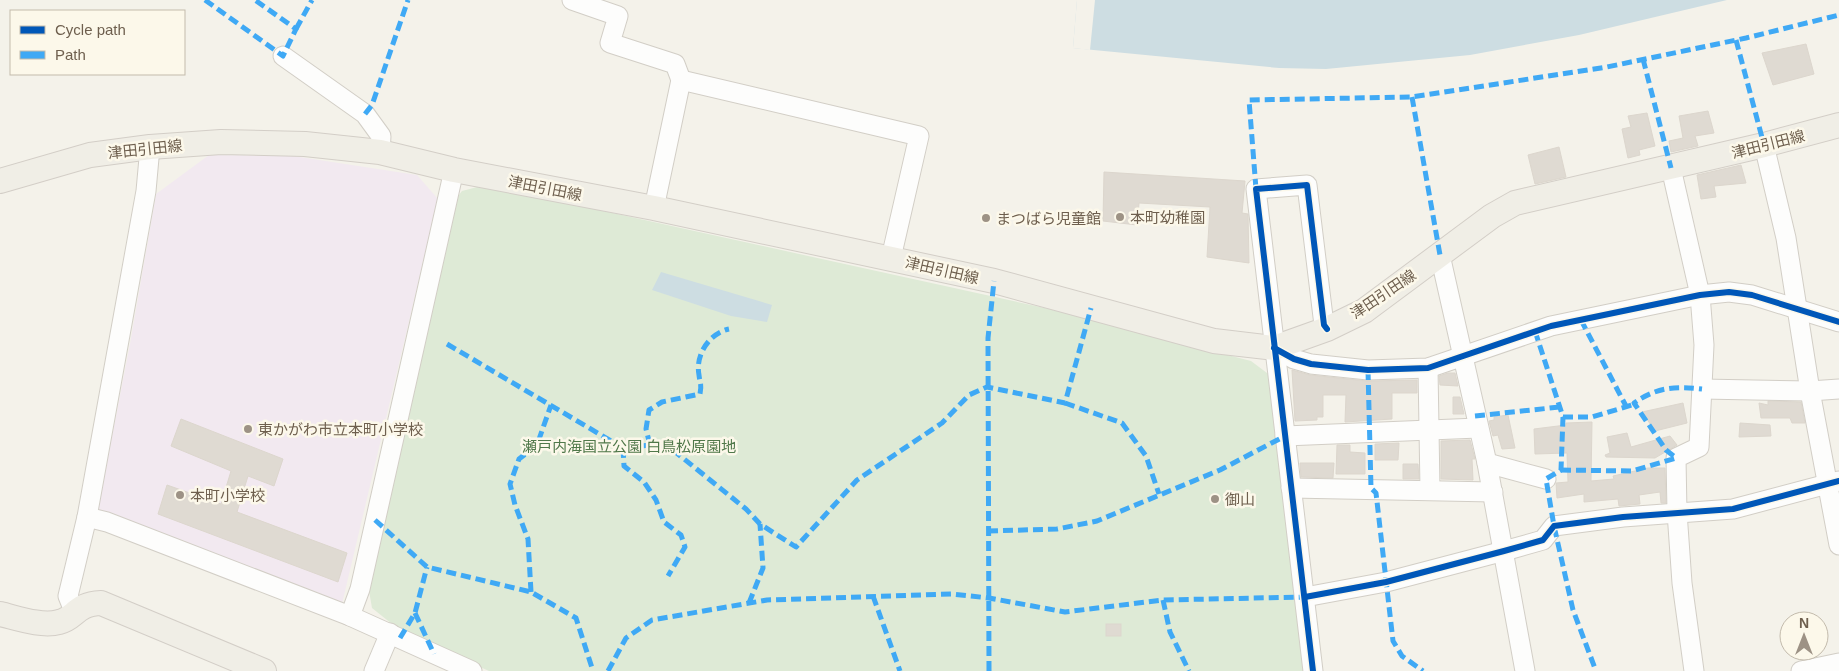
<svg xmlns="http://www.w3.org/2000/svg" width="1839" height="671" viewBox="0 0 1839 671" font-family="Arial,'Noto Sans JP',sans-serif">
	<style>
		.education { fill: #f2e9f0 }
		.green { fill: #deead6 }
		.water { fill: #cddde2 }
		.pier { fill: #f4f2ea }
		.building { fill: #dfdad2; stroke: #dcd6cd }
		.lines { fill: none; stroke-linecap: round; stroke-linejoin: round }
		.minor-casing { stroke: #d2cec6; stroke-width: 21 }
		.major-casing { stroke: #d3cec7; stroke-width: 26 }
		.minor { stroke: #fdfdfc; stroke-width: 19 }
		.major { stroke: #f0eee6; stroke-width: 24 }
		.quiet { stroke: #3fa9f5; stroke-width: 5; stroke-dasharray: 10 5; stroke-linecap: butt }
		.cycleway-casing { stroke: #fcf8ea; stroke-width: 9 }
		.cycleway { stroke: #0057b8; stroke-width: 6 }
		.poi-dot { fill: #9d9285; stroke: #fcf8ea; stroke-width: 2 }
		.labels { text-anchor: middle; dominant-baseline: central; stroke-width: 5; stroke-linejoin: round; paint-order: stroke }
		.street-label { font-size: 15px; fill: #6e5f4e; stroke: #fcf8ea }
		.poi-label { font-size: 15px; fill: #6e5f4e; stroke: #fcf8ea; text-anchor: start }
		.park-label { font-size: 15px; fill: #50784a; stroke: #fcf8ea }
	</style>
	<rect width="100%" height="100%" fill="#f4f2ea"/>
	<!-- education -->
	<polygon class="education" points="209,155 293,156 417,175 438,199 341,608 97,514 130,344 156,194"/>
	<!-- green -->
	<polygon class="green" points="485,185 1045,308 1251,361 1271,376 1309,671 489,671 402,632 372,608 368,585 451,205 462,191"/>
	<!-- water -->
	<g class="water">
		<polygon points="1077,0 1727,0 1579,35 1470,55 1326,69 1279,68 1073,48"/>
		<polygon points="661,272 772,305 767,322 731,316 652,290"/>
	</g>
	<!-- pier -->
	<polygon class="pier" points="1077,0 1095,0 1090,50 1073,48"/>
	<!-- building -->
	<g class="building">
		<polygon points="1806,44 1814,74 1773,85 1762,53"/>
		<polygon points="1708,111 1714,133 1695,136 1698,146 1671,152 1669,141 1683,138 1679,116"/>
		<polygon points="1647,113 1655,146 1639,150 1640,155 1628,158 1622,129 1631,127 1628,116"/>
		<polygon points="1559,147 1566,177 1535,184 1528,155"/>
		<polygon points="1741,165 1746,183 1714,186 1716,197 1701,199 1697,175"/>
		<polygon points="1104,172 1245,181 1242,213 1248,214 1249,263 1207,257 1210,207 1139,203 1137,225 1103,221"/>
		<polygon points="1292,370 1310,375 1367,381 1417,380 1417,393 1392,393 1392,419 1345,422 1346,395 1323,395 1323,417 1317,417 1317,420 1295,421"/>
		<polygon points="1448,373 1455,373 1458,386 1440,385 1439,376"/>
		<polygon points="1453,397 1460,397 1464,414 1453,414"/>
		<polygon points="1768,401 1801,402 1805,423 1792,423 1790,418 1761,418 1759,403 1768,405"/>
		<polygon points="1683,403 1687,423 1655,431 1642,412"/>
		<polygon points="1508,415 1515,448 1502,449 1498,435 1493,436 1489,421 1494,420 1494,417"/>
		<polygon points="181,419 283,459 274,486 248,476 237,512 347,553 338,582 158,514 167,485 221,504 231,471 171,446"/>
		<polygon points="1592,422 1591,481 1614,479 1613,476 1648,468 1665,468 1666,503 1661,503 1660,492 1639,495 1640,504 1619,506 1618,499 1584,502 1584,494 1557,498 1556,483 1568,482 1567,453 1535,454 1534,429 1566,425 1566,423"/>
		<polygon points="1740,423 1770,425 1771,436 1739,437"/>
		<polygon points="1627,433 1631,447 1670,436 1677,445 1655,458 1606,457 1605,455 1610,453 1607,437"/>
		<polygon points="1470,440 1475,459 1472,459 1473,480 1441,479 1441,441"/>
		<polygon points="1399,443 1398,460 1375,460 1375,444"/>
		<polygon points="1337,445 1350,445 1350,452 1365,453 1365,474 1336,474"/>
		<polygon points="1300,463 1334,463 1333,478 1301,477"/>
		<polygon points="1403,464 1418,464 1419,479 1403,479"/>
		<rect x="1106" y="624" width="15" height="12"/>
	</g>
	<g class="lines">
		<!-- minor casing -->
		<g class="minor-casing">
			<g id="minor">
				<polyline points="572,0 618,16 610,43 675,64 681,80"/>
				<polyline points="283,56 365,114 381,136 380,152"/>
				<polyline points="1764,145 1786,238 1810,391 1839,545"/>
				<polyline points="1671,168 1700,295 1704,345 1699,447 1676,458 1677,512 1682,583 1694,671"/>
				<polyline points="654,208 681,80 919,136 891,258"/>
				<polyline points="1440,255 1487,463 1525,671"/>
				<polyline points="1274,348 1294,359 1311,364 1368,370 1428,368 1551,326 1700,295 1729,292 1752,295 1839,322"/>
				<polyline points="1428,368 1430,490"/>
				<polyline points="1702,389 1810,391 1839,389"/>
				<polyline points="1285,436 1478,428"/>
				<polyline points="1487,463 1546,479"/>
				<polyline points="1291,488 1493,492"/>
				<polyline points="87,517 107,522 350,616 472,671"/>
				<polyline points="1305,597 1386,582 1504,551 1543,540 1554,526 1623,517 1733,509 1839,481"/>
				<polyline points="74,611 68,596 87,517 146,191 150,147"/>
				<polyline points="350,616 360,589 454,170"/>
				<polyline points="374,671 390,633"/>
				<polyline points="1313,671 1256,189 1307,185 1324,325 1327,329"/>
				<polyline points="1801,671 1839,663"/>
			</g>
		</g>
		<!-- major casing -->
		<g class="major-casing">
			<g id="major">
				<polyline points="0,181 90,155 150,147 221,142 305,144 380,152 454,170 654,208 994,281 1214,341 1274,348 1327,329 1364,311 1492,216 1515,203 1764,145 1839,125"/>
				<path d="M 0,614 C 17,618 42,627 59,622 C 76,618 75,604 101,603 L 264,671"/>
			</g>
		</g>
		<!-- minor -->
		<use href="#minor" class="minor"/>
		<!-- major -->
		<use href="#major" class="major"/>
		<!-- quiet -->
		<g class="quiet">
			<polyline points="205,0 283,56 296,29 255,0"/>
			<polyline points="296,29 312,0"/>
			<polyline points="1736,40 1764,145"/>
			<polyline points="1643,59 1671,168"/>
			<polyline points="1412,97 1440,255"/>
			<polyline points="365,114 372,105 408,0"/>
			<polyline points="1256,189 1249,100 1412,97 1607,67 1746,38 1839,15"/>
			<polyline points="1581,320 1627,408"/>
			<polyline points="1535,331 1563,417 1561,470 1546,479 1554,526 1573,610 1596,671"/>
			<polyline points="447,344 623,448 650,445 673,450 746,509 760,524 796,547 857,480 942,423 969,395 987,387 1065,403 1091,308"/>
			<polyline points="1368,370 1371,488 1376,493 1393,641 1402,656 1423,671"/>
			<polyline points="1065,403 1122,423 1146,456 1159,494"/>
			<polyline points="1475,416 1560,407"/>
			<polyline points="1563,417 1592,417 1632,405"/>
			<path d="M 650,445 L 646,429 L 649,410 L 662,402 L 700,394 C 702,384 700,384 699,375 C 695,354 710,333 729,329"/>
			<polyline points="623,448 624,466 644,482 656,500 664,522 681,535 685,547 668,576"/>
			<path d="M 1561,470 L 1632,471 L 1676,458 L 1666,450 L 1634,403 C 1657,387 1675,386 1702,389"/>
			<polyline points="375,520 427,567 531,592 576,618 593,671"/>
			<polyline points="988,531 1057,529 1097,521 1220,470 1285,436"/>
			<polyline points="531,592 528,539 515,505 510,484 519,459 537,445 551,405"/>
			<polyline points="873,596 900,671"/>
			<polyline points="1163,600 1170,632 1189,671"/>
			<polyline points="749,603 763,568 760,524"/>
			<polyline points="415,613 434,654"/>
			<polyline points="400,638 415,613 427,567"/>
			<polyline points="608,671 626,638 652,620 767,600 951,594 989,598 1065,612 1163,600 1305,597"/>
			<polyline points="989,671 988,338 994,281"/>
		</g>
		<!-- cycleway casing -->
		<g class="cycleway-casing">
			<g id="cycleway">
				<polyline points="1274,348 1294,359 1311,364 1368,370 1428,368 1551,326 1700,295 1729,292 1752,295 1839,322"/>
				<polyline points="1305,597 1386,582 1504,551 1543,540 1554,526 1623,517 1733,509 1839,481"/>
				<polyline points="1313,671 1256,189 1307,185 1324,325 1327,329"/>
			</g>
		</g>
		<!-- cycleway -->
		<use href="#cycleway" class="cycleway"/>
	</g>
	<!-- markers -->
	<g class="poi-dot">
		<circle cx="1120" cy="217" r="5"/>
		<circle cx="986" cy="218" r="5"/>
		<circle cx="248" cy="429" r="5"/>
		<circle cx="180" cy="495" r="5"/>
		<circle cx="1215" cy="499" r="5"/>
	</g>
	<g class="labels">
		<!-- street labels -->
		<g class="street-label">
			<text transform="translate(1768 144) rotate(-14)">津田引田線</text>
			<text transform="translate(145 149) rotate(-6)">津田引田線</text>
			<text transform="translate(545 188) rotate(11)">津田引田線</text>
			<text transform="translate(942 270) rotate(13)">津田引田線</text>
			<text transform="translate(1383 294) rotate(-34)">津田引田線</text>
		</g>
		<!-- poi labels -->
		<g class="poi-label">
			<text x="1130" y="217">本町幼稚園</text>
			<text x="996" y="218">まつばら児童館</text>
			<text x="258" y="429">東かがわ市立本町小学校</text>
			<text x="190" y="495">本町小学校</text>
			<text x="1225" y="499">御山</text>
		</g>
		<!-- park labels -->
		<g class="park-label">
			<text x="629" y="446">瀬戸内海国立公園 白鳥松原園地</text>
		</g>
	</g>
	<!-- legend -->
	<rect x="10" y="10" width="175" height="65" fill="#fcf8ea" stroke="#c3bbac"/>
	<rect x="20" y="26" width="25" height="8" fill="#0057b8" stroke="#c3bbac"/>
	<text x="55" y="35" font-size="15" fill="#6e5f4e">Cycle path</text>
	<rect x="20" y="51" width="25" height="8" fill="#3fa9f5" stroke="#c3bbac"/>
	<text x="55" y="60" font-size="15" fill="#6e5f4e">Path</text>
	<!-- north arrow -->
	<g transform="translate(1804 636)"><circle r="24" fill="#fcf8ea" stroke="#c3bbac"/>
	<path d="M0-4L9 19L0 12L-9 19Z" fill="#9d9285"/>
	<text y="-8" font-size="14" font-weight="bold" text-anchor="middle" fill="#6e5f4e">N</text>
	</g>
</svg>
